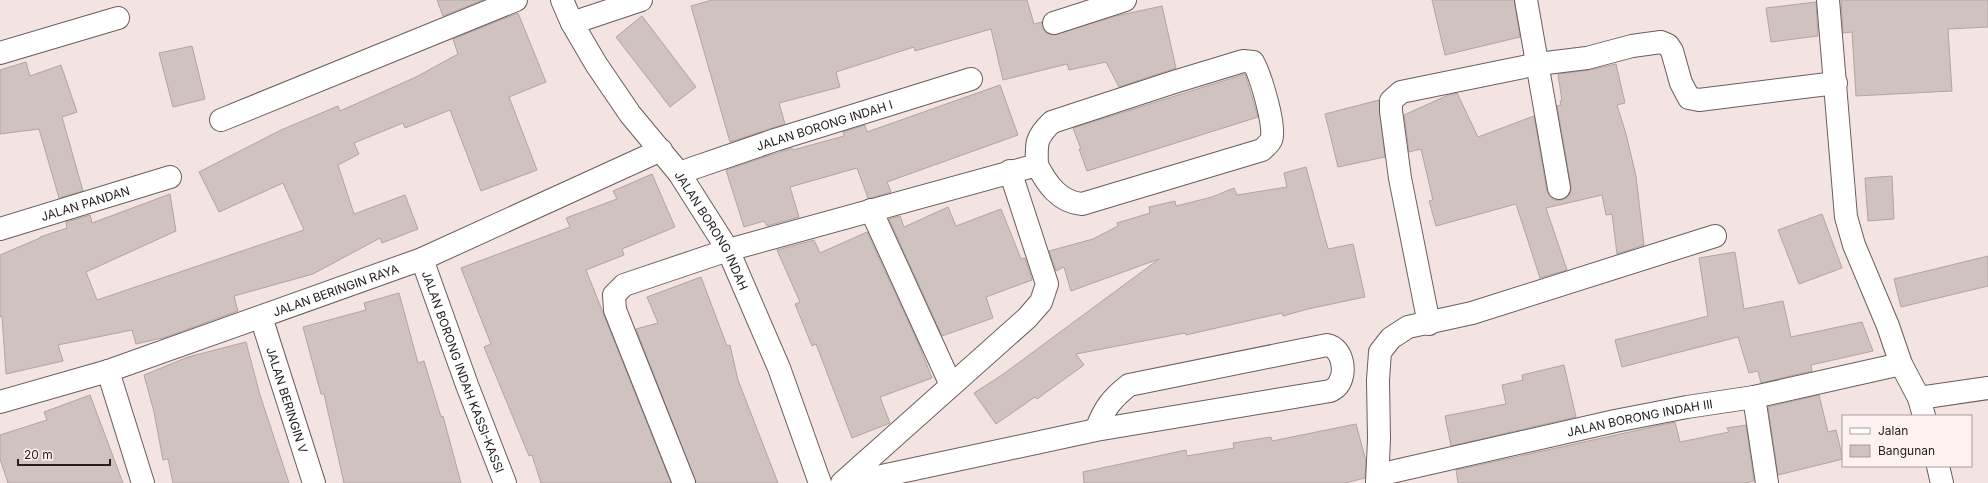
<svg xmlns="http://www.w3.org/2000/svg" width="1988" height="483" viewBox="0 0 1988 483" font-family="Inter,sans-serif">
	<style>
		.building { fill: #d0c2bf; stroke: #b2a4a1 }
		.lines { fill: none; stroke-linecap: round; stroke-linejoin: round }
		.minor-casing { stroke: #6a5d5b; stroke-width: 24 }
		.minor { stroke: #fff; stroke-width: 22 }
		.labels { text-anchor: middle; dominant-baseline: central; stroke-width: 3.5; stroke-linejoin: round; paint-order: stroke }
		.street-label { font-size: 12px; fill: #25201f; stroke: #fef2f0 }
	</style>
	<rect width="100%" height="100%" fill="#f3e4e1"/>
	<!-- building -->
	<g class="building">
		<polygon points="437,0 483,0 443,16"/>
		<polygon points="712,0 1027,0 1034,24 1042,22 1045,32 1052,35 1116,16 1162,6 1176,68 1119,87 1106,62 1069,70 1067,64 1003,80 991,29 915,51 914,47 836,72 840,87 779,103 785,124 730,142 691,6"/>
		<polygon points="1432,0 1514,0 1520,37 1445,55"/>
		<polygon points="1841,0 1988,0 1988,27 1948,29 1952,91 1856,96 1852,32 1843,33"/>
		<polygon points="1816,2 1818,36 1771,42 1766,8"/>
		<polygon points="518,13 546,82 509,97 537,170 481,191 450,110 405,128 403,123 354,143 359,154 338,165 354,214 405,195 418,229 382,243 380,238 313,274 234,296 238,311 166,337 136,344 132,330 58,345 63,361 6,374 2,316 0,317 0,255 40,238 40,237 67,228 66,222 90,215 92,223 170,194 176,231 86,272 97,300 304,230 283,183 219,212 199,172 281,130 338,106 340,111 416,77 458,54 453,39"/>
		<polygon points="642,16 696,87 670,107 616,37"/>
		<polygon points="192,46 205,99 173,107 159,53"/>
		<polygon points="26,62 30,76 61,65 77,112 62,117 83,191 59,198 39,129 0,134 0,70"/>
		<polygon points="1616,64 1625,103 1617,105 1626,134 1636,176 1644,245 1617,254 1612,214 1606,215 1602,195 1546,208 1567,270 1540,278 1516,204 1436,226 1429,201 1433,200 1421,149 1409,152 1404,115 1446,96 1457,93 1478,137 1534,116 1547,191 1549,196 1554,200 1562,200 1567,197 1571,192 1571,186 1557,106 1561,105 1560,101 1562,101 1558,74 1589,70"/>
		<polygon points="1245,74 1258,117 1087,171 1079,149 1081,149 1073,128"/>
		<polygon points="1000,85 1018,135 887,182 891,192 871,198 868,198 857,168 790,187 799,217 767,226 764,221 744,227 726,170 792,148 793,150 844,136 843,132 865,125 867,132"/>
		<polygon points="1379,100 1385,157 1338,167 1325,114"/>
		<polygon points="1306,167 1328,249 1353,244 1365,297 1308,309 1283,316 1282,313 1186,335 1185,333 1076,354 1084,365 1037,399 1035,397 996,424 974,393 1002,375 1159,259 1071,291 1064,267 1056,271 1049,251 1093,239 1118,226 1117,223 1150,213 1149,207 1175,201 1176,206 1212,197 1234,188 1237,195 1287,187 1284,173"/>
		<polygon points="652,174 675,227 622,249 624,255 586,270 671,483 541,483 532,455 529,456 484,347 491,344 461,268 570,227 566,218 617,199 613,191"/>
		<polygon points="1892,176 1894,219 1868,221 1865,178"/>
		<polygon points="948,207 956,226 1001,209 1021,259 1025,258 1032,280 986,297 993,318 942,336 889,219 900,216 904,227"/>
		<polygon points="1822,214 1842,268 1799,284 1778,230"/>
		<polygon points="867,232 919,345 932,378 880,397 890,423 852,438 816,344 812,346 795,304 800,302 777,250 814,240 820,253"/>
		<polygon points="1735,252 1744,309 1783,301 1791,337 1862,322 1873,351 1811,365 1812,371 1761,383 1758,371 1749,373 1738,337 1622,367 1615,340 1708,316 1699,258"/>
		<polygon points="1988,256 1988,286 1901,307 1894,279"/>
		<polygon points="701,277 727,346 730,345 738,380 778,483 696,483 636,329 658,323 647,297"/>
		<polygon points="399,293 418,363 424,361 441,417 443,416 461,483 344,483 324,394 321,394 303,327 366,310 364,303"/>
		<polygon points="246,342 260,395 289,483 173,483 168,459 163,460 154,412 144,375 188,357"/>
		<polygon points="1564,365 1576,417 1451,446 1445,416 1506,404 1502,385 1523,380 1522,375"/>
		<polygon points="90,395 123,483 8,483 0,459 0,435 47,420 44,412"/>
		<polygon points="1819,395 1828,432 1836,430 1843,459 1778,475 1768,407"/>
		<polygon points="1675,422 1680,442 1729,432 1727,428 1746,425 1754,481 1745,483 1458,483 1456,470"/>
		<polygon points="1356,424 1366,461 1365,478 1345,483 1084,483 1083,472 1186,450 1187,456 1234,448 1233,443 1271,437 1272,441"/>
	</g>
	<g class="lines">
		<!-- minor casing -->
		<g class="minor-casing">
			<g id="minor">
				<path id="s1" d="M 562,0 L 572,23 L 596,64 L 630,114 L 679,173 L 728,250 L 779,368 L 820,483"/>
				<polyline points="1526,0 1559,188"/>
				<polyline points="1828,0 1846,217 1854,245 1888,326 1901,364 1919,398 1924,416"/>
				<polyline points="572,23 641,0"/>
				<polyline points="1054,23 1125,0"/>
				<polyline points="0,53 118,18"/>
				<polyline points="221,120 516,0"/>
				<path id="s2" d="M 679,173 L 775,140 L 971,79"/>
				<polyline points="871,210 951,385"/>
				<path id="s3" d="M 0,229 L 170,177"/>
				<path id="s4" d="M 422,259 L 467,385 L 505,483"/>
				<path id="s5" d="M 261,317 L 314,483"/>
				<polyline points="1429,324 1400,178 1391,111 1391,101 1401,92 1538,64 1587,58 1632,46 1661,42 1668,45 1672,51 1681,83 1689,98 1699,100 1836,83"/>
				<polyline points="108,371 143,483"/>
				<polyline points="1754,397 1767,483"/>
				<polyline points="1919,398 1988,388"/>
				<path id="s6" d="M 0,402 L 108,371 L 422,259 L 661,150"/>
				<polyline points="1938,466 1942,483"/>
				<path id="s7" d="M 1378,475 L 1615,421 L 1687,407 L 1754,397 L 1901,364"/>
				<path d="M 684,483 L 615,310 L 614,295 L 624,285 L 728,250 L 1037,165 C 1036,143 1036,137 1052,122 L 1174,82 L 1243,61 L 1253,62 C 1260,74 1277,129 1271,140 C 1269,144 1265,147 1262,150 L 1082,204 C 1059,202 1047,184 1037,165"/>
				<polyline points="842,483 1027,318 1041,302 1047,284 1010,171"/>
				<path d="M 849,483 L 1096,430 L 1330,391 C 1332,390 1336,388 1338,385 C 1347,373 1343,348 1327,345 L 1129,385 C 1111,399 1104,409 1096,430"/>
				<polyline points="1377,483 1379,439 1378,380 1380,352 1391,338 1408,327 1472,313 1715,236"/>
			</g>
		</g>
		<!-- minor -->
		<use href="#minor" class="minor"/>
	</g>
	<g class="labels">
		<!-- street labels -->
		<g class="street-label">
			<text stroke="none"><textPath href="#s2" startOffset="153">JALAN BORONG INDAH I</textPath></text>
			<text stroke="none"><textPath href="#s3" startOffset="89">JALAN PANDAN</textPath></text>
			<text stroke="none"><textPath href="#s1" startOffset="276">JALAN BORONG INDAH</textPath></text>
			<text stroke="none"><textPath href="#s6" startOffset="354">JALAN BERINGIN RAYA</textPath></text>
			<text stroke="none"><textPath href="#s4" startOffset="120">JALAN BORONG INDAH KASSI-KASSI</textPath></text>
			<text stroke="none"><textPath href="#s5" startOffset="87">JALAN BERINGIN V</textPath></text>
			<text stroke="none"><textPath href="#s7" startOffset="268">JALAN BORONG INDAH III</textPath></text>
		</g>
	</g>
	<!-- legend -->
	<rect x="1842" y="415" width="130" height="52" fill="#fef2f0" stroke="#a79e9c"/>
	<rect x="1850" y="428" width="20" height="6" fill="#ffffff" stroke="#a79e9c"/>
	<text x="1878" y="435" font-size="12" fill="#25201f">Jalan</text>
	<rect x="1850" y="445" width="20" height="12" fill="#d0c2bf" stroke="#a79e9c"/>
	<text x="1878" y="455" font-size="12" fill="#25201f">Bangunan</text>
	<!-- scale -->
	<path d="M18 459v6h92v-6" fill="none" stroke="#25201f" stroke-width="2"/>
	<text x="24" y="459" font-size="12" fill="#25201f" stroke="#fef2f0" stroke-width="3" paint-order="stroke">20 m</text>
</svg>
